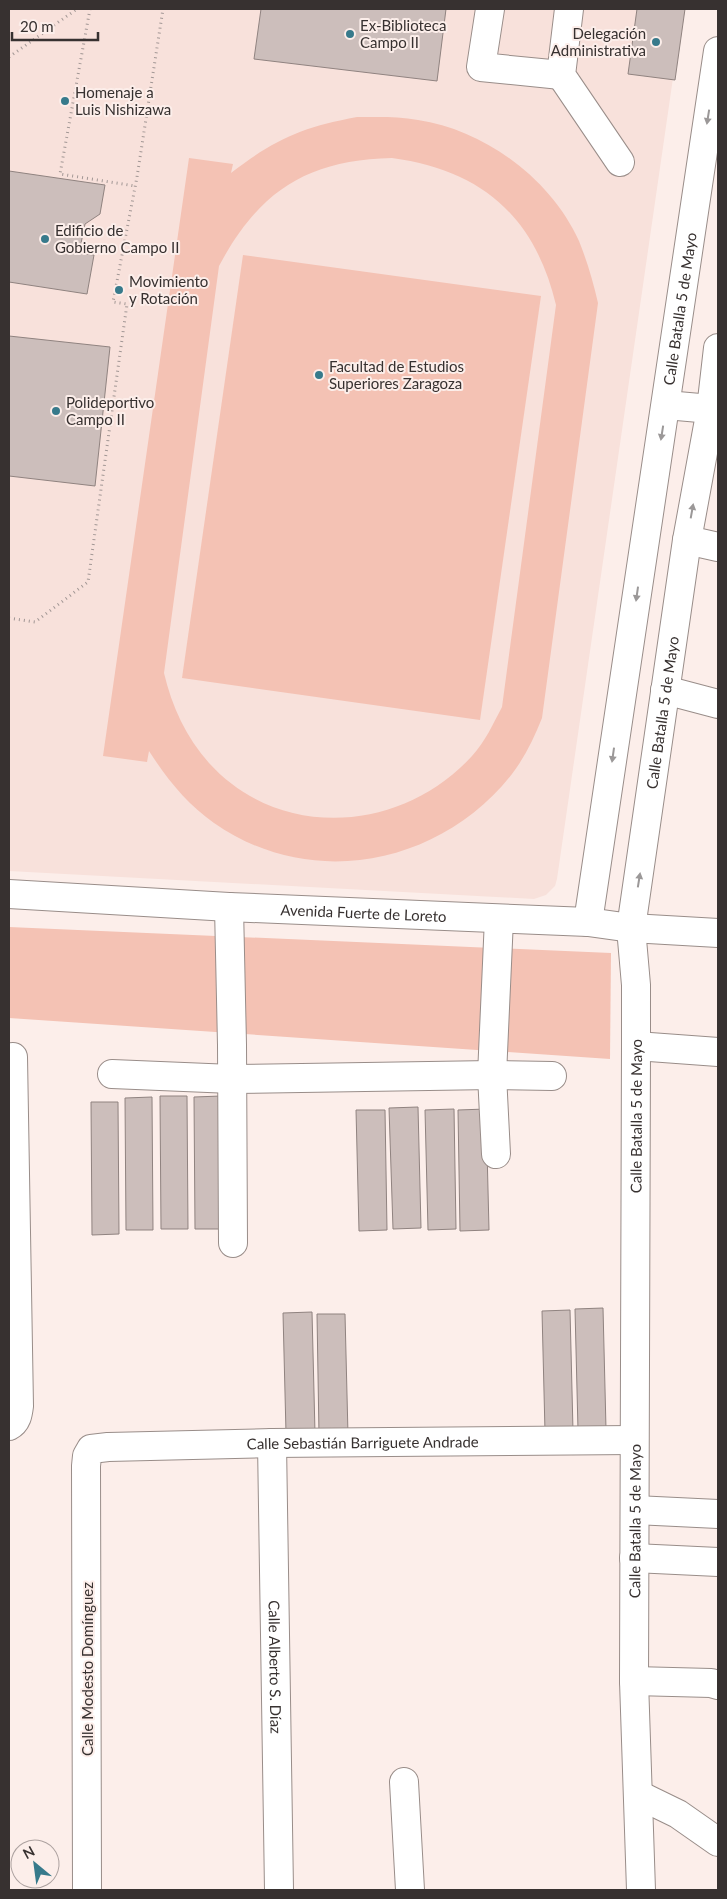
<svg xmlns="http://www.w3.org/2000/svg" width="727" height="1899" viewBox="0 0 727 1899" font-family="Lato,sans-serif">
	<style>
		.built { fill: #f8e1db }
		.green { fill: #f4c2b4; fill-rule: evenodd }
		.building { fill: #ccbebb; stroke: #908380 }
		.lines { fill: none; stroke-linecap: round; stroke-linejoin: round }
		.minor-casing { stroke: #998d89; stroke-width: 30 }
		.path { stroke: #a29795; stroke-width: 3; stroke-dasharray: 1 4; stroke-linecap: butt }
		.minor { stroke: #fff; stroke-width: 28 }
		.oneway { fill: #9b9898 }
		.poi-dot { fill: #377a8b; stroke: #fceeea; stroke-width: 2 }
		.labels { text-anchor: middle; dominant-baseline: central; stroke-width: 4; stroke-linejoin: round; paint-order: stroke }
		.poi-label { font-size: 15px; fill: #373130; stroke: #fceeea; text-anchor: start }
		.street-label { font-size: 15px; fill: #373130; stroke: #fceeea }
	</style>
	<rect width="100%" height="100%" fill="#fceeea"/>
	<!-- built -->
	<polygon class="built" points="9,9 683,9 557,879 555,886 546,895 534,899 9,871"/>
	<!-- green -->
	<g class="green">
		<path d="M 357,117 C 377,117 397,116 418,120 C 485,130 551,179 579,241 C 587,261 593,281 598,303 L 542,718 C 534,738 525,757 512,774 C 441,865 311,891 214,823 C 187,804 167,779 149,751 L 147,762 L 103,756 L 189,158 L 233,164 L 231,173 C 275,139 303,127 357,117 ZM 392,158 C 482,170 535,217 556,305 L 502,707 C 493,724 485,742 472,756 C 403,832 281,842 209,763 C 186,737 172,707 164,673 L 219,266 C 259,191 307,160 392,158 Z"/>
		<polygon points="243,255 541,296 480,720 182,678"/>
		<polygon points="9,927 611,953 610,1059 9,1018"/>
	</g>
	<!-- building -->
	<g class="building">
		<polygon points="261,9 446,9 437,81 254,59"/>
		<polygon points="637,9 685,9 675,80 628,74"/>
		<polygon points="9,171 105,185 100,214 85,224 79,253 94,255 87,294 9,282"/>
		<polygon points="9,336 110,347 95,486 9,476"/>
		<polygon points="160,1096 187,1096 188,1229 161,1229"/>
		<polygon points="221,1096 222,1229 195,1229 194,1097"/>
		<polygon points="152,1097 153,1230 126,1230 125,1098"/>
		<polygon points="91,1102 118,1102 119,1234 92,1235"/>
		<polygon points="418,1107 421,1228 393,1229 389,1108"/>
		<polygon points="454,1109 456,1229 428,1230 425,1110"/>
		<polygon points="486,1109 489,1230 460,1231 458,1110"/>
		<polygon points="356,1110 385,1110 387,1230 359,1231"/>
		<polygon points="603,1308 606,1429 578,1430 575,1309"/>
		<polygon points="570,1310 573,1431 545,1432 542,1311"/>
		<polygon points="312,1312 315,1433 286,1433 283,1313"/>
		<polygon points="317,1314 345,1314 348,1435 319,1435"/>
	</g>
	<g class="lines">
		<!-- minor casing -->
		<g class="minor-casing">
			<g id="minor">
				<polyline points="490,9 481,67 561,75"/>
				<polyline points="569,9 561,75 620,162"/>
				<polyline points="666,405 711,409"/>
				<polyline points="687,540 718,547"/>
				<polyline points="665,690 718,704"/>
				<path id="s1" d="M 9,894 L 229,907 L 588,922 L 631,928 L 718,933"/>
				<polyline points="229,907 232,1045 233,1243"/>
				<path id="s2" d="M 588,922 L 718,51"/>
				<polyline points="636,1046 718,1052"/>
				<polyline points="112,1074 232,1079 492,1075 552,1076"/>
				<polyline points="496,1154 492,1075 499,919"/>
				<path d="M 9,1426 C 17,1422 18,1414 19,1406 L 13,1057"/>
				<path id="s3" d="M 272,1443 L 279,1890"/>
				<polyline points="635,1510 718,1514"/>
				<polyline points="634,1558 718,1562"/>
				<polyline points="634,1681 711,1683 718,1685"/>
				<polyline points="404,1782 410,1890"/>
				<polyline points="639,1795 678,1814 718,1842"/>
				<path id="s4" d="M 87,1890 L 86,1466 L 87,1456 L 91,1449 L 108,1447 L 272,1443 L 634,1440"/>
				<path id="s5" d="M 641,1890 L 634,1681 L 636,1046 L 636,985 L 631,928 L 687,540 L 711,409 L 718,348"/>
			</g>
		</g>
		<!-- path -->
		<g class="path">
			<polyline points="90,9 60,174 135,186"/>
			<polyline points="9,57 77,9"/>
			<polyline points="9,618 35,622 88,582 127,304 113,302 137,177 163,9"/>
		</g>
		<!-- minor -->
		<use href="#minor" class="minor"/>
	</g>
	<!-- one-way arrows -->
	<defs><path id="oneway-solid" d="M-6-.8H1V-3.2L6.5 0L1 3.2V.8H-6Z" transform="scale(1.25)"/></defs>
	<g class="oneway">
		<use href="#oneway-solid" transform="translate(708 117) rotate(99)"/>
		<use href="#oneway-solid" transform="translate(662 433) rotate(99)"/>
		<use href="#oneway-solid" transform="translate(692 511) rotate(-80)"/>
		<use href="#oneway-solid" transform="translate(637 594) rotate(98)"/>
		<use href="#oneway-solid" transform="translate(613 755) rotate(98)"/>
		<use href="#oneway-solid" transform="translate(639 880) rotate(-81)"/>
	</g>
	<!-- markers -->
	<g class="poi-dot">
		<circle cx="350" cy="34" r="5"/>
		<circle cx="656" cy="42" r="5"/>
		<circle cx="65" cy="101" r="5"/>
		<circle cx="45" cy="239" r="5"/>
		<circle cx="119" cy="290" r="5"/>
		<circle cx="319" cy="375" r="5"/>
		<circle cx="56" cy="411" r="5"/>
	</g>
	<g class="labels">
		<!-- poi labels -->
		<g class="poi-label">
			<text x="360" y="25">Ex-Biblioteca<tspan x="360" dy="17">Campo II</tspan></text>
			<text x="646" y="33" text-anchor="end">Delegación<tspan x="646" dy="17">Administrativa</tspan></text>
			<text x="75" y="92">Homenaje a<tspan x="75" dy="17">Luis Nishizawa</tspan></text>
			<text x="55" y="230">Edificio de<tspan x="55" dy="17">Gobierno Campo II</tspan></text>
			<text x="129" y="281">Movimiento<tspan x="129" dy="17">y Rotación</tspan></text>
			<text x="329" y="366">Facultad de Estudios<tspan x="329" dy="17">Superiores Zaragoza</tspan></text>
			<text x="66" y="402">Polideportivo<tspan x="66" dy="17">Campo II</tspan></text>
		</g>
		<!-- street labels -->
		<g class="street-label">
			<text stroke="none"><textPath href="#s2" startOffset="620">Calle Batalla 5 de Mayo</textPath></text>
			<text stroke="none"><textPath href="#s5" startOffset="1180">Calle Batalla 5 de Mayo</textPath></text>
			<text stroke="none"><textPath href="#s1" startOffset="355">Avenida Fuerte de Loreto</textPath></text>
			<text stroke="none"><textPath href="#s5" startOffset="774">Calle Batalla 5 de Mayo</textPath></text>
			<text stroke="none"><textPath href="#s4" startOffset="714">Calle Sebastián Barriguete Andrade</textPath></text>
			<text stroke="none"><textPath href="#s5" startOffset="369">Calle Batalla 5 de Mayo</textPath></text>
			<text stroke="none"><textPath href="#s3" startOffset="224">Calle Alberto S. Díaz</textPath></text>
			<text transform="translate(87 1669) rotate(-90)">Calle Modesto Domínguez</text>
		</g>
	</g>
	<!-- border -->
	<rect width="727" height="1899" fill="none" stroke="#373130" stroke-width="20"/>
	<!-- north arrow -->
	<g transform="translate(35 1864) rotate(331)"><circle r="24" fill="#fceeea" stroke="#ada2a0"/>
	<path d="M0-4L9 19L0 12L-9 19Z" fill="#377a8b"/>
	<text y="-8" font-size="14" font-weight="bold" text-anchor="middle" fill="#373130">N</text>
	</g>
	<!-- scale -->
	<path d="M12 32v8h86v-8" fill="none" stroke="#373130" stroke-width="2.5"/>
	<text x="20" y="32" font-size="15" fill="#373130" stroke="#fceeea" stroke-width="4" paint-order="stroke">20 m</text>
</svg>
